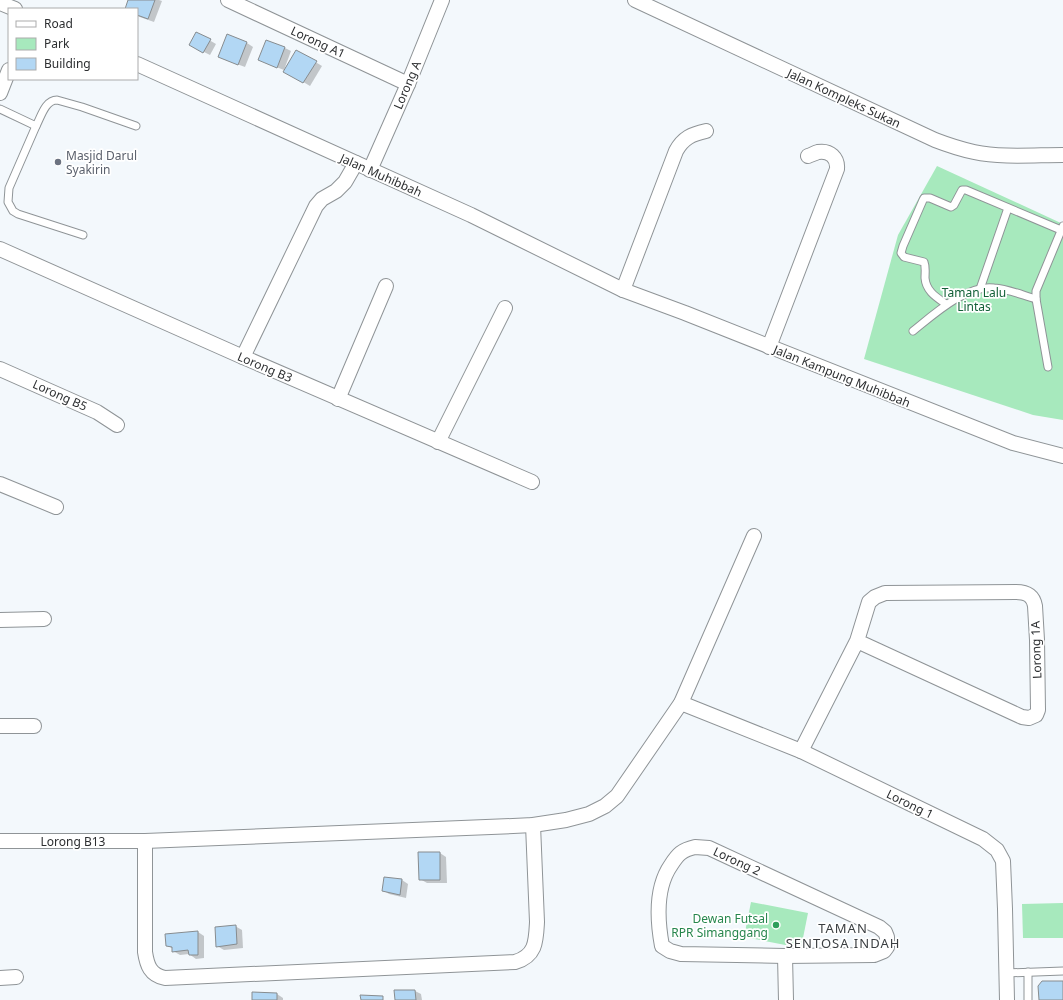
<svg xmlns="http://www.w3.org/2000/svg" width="1063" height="1000" viewBox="0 0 1063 1000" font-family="'Noto Sans',sans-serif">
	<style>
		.green { fill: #a7e9bd }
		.shadow { fill: #0003 }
		.building { fill: #b2d7f4; stroke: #878c8f }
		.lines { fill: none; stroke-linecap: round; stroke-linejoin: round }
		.service-casing { stroke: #8f9497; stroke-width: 9 }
		.minor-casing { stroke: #8f9497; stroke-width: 16 }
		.service { stroke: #fff; stroke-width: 7 }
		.minor { stroke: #fff; stroke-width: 14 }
		.worship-dot { fill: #6b7280; stroke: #fff; stroke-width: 1.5 }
		.leisure-dot { fill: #2e9e5b; stroke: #fff; stroke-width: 1.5 }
		.labels { text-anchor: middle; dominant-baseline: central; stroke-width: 3.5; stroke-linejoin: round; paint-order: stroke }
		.street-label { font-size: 12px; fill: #2c2e30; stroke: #fff }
		.worship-label { font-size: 12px; fill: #5b616d; stroke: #fff; text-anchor: start }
		.park-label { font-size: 12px; fill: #126037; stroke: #fff }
		.leisure-label { font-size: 12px; fill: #27864d; stroke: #fff; text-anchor: end }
		.neighbourhood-label { font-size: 13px; letter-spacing: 1px; fill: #3b3f42; stroke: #fff }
	</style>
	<rect width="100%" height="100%" fill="#f3f8fc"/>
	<!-- green -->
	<g class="green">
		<polygon points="937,166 1063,224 1063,420 1033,415 864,359 898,235"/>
		<polygon points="751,902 808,913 801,948 744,937"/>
		<polygon points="1063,903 1063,938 1023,938 1022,904"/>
	</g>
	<!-- shadow -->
	<g class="shadow">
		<polygon points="129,0 159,0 162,1 154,22 137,16 137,9 126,9"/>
		<polygon points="197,33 216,44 210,55 190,45"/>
		<polygon points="267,41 285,48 291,51 284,70 266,63"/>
		<polygon points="247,43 253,47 245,67 226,60 220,57"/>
		<polygon points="297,51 322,66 310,86 285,71"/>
		<polygon points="440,853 446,857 447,883 427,883 420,879"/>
		<polygon points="385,878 402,880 408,884 406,898 389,894 383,890"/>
		<polygon points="235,926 242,930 243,948 224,950 217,946"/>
		<polygon points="198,932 204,936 204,958 196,959 189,954 180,955 173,951 173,949 167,945"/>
		<polygon points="415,991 421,994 422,1000 396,1000"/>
		<polygon points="277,994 283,998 283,1000 253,1000"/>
	</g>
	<!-- building -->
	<g class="building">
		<polygon points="128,0 155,0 148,19 137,15 137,9 125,9"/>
		<polygon points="196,32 211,39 203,53 189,45"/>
		<polygon points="227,34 247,42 238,65 218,57"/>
		<polygon points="266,40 285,47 277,68 258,60"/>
		<polygon points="296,50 317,61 303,83 283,72"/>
		<polygon points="418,852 440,852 440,880 419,880"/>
		<polygon points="384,877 402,879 400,895 382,891"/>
		<polygon points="236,925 237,944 216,947 215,927"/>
		<polygon points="198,931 198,955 189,955 188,950 172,952 172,947 166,946 165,934"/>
		<polygon points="1042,981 1063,981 1063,1000 1039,1000 1038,986"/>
		<polygon points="394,990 415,990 416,1000 395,1000"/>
		<polygon points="252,992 277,993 277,1000 252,1000"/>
		<polygon points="360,995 383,996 383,1000 361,1000"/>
	</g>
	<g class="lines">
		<!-- service casing -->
		<g class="service-casing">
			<g id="service">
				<path d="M 0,109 L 36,126 C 41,117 45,100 57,100 L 82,107 L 136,126"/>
				<polyline points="36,126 9,188 8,202 13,211 18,214 83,235"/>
				<polyline points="980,289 1008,208"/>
				<path d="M 946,304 C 936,297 926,291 925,278 C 925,272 926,267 924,262 L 904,257 L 901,253 L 903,246 L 923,200 L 924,198 L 930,198 L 951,207 L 954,205 L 962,190 L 966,190 L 1061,230"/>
				<path d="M 913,331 C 933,315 967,284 994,288 C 1008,289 1022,295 1036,299"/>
				<polyline points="1048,367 1036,299 1036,291 1063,226"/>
				<polyline points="1028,972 1028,1000"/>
				<polyline points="1006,973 1063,971"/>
			</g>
		</g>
		<!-- minor casing -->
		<g class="minor-casing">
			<g id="minor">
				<polyline points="228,0 408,84"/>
				<path d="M 635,0 L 935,140 C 948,145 960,149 974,152 C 1002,158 1034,155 1063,155"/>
				<polyline points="0,3 15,9"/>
				<polyline points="137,64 471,215 623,290 685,313 1013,443 1063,456"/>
				<polyline points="0,93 9,70"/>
				<polyline points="370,170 408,84 442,0"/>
				<polyline points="0,249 243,357 532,482"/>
				<path d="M 623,290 L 676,151 C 683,138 692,134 706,131"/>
				<path d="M 769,347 L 837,169 C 838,158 830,150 818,152 C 815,153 811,155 808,156"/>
				<polyline points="243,357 316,206 322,199 336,191 345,182 356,163"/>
				<polyline points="0,369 97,412 117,425"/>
				<polyline points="338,399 386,286"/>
				<polyline points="438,442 505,308"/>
				<polyline points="0,484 56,507"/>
				<polyline points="0,620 44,619"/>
				<polyline points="681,703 801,751 983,839 997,850 1003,861 1005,909 1007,1000"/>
				<polyline points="0,726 34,726"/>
				<path d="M 801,751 L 857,641 L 869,602 L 875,597 L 885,593 L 1016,592 C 1026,592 1033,595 1035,606 L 1037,640 L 1038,710 L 1036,715 L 1029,718 L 1022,717 L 857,641"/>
				<polyline points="0,841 145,841 513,826 533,825 566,820 589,814 605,806 617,796 681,703 754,536"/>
				<path d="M 145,841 L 145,952 C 147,965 150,975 165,978 L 515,962 C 536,956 536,941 537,922 L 533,825"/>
				<path d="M 695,847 L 709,848 L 879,927 L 885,932 L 887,937 L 887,947 L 884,951 L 874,955 L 785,956 L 681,954 L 670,951 L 662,946 C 657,919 655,888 671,865 C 678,854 682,850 695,847 Z"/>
				<polyline points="785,956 786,1000"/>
				<polyline points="0,978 16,977"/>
			</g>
		</g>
		<!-- service -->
		<use href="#service" class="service"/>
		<!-- minor -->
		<use href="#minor" class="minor"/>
	</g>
	<!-- markers -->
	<circle class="worship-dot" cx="58" cy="162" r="4"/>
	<circle class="leisure-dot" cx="776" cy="925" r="4"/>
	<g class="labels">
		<!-- street labels -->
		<g class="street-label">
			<text transform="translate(318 42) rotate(25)">Lorong A1</text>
			<text transform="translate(407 85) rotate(-67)">Lorong A</text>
			<text transform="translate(844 98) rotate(25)">Jalan Kompleks Sukan</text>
			<text transform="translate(381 175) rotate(24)">Jalan Muhibbah</text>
			<text transform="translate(265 367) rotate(23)">Lorong B3</text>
			<text transform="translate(842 376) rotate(22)">Jalan Kampung Muhibbah</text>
			<text transform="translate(60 395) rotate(24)">Lorong B5</text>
			<text transform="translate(1036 650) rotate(-92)">Lorong 1A</text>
			<text transform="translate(910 804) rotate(26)">Lorong 1</text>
			<text x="73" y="841">Lorong B13</text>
			<text transform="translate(737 861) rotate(25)">Lorong 2</text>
		</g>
		<!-- worship labels -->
		<g class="worship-label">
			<text x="66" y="155">Masjid Darul<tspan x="66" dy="14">Syakirin</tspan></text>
		</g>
		<!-- park labels -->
		<g class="park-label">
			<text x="974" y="292">Taman Lalu<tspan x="974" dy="14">Lintas</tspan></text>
		</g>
		<!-- leisure labels -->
		<g class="leisure-label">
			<text x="768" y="918">Dewan Futsal<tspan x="768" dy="14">RPR Simanggang</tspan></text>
		</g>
		<!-- neighbourhood labels -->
		<g class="neighbourhood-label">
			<text x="843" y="928">TAMAN<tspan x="843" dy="15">SENTOSA INDAH</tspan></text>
		</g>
	</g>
	<!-- legend -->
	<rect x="8" y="8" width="130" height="72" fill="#ffffff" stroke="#ababac"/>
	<rect x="16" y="21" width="20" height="6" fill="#ffffff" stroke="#ababac"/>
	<text x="44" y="28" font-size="12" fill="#2c2e30">Road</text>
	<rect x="16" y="38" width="20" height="12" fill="#a7e9bd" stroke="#ababac"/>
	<text x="44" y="48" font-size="12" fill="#2c2e30">Park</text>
	<rect x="16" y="58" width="20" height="12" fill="#b2d7f4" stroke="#ababac"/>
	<text x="44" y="68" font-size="12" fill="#2c2e30">Building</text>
</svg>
